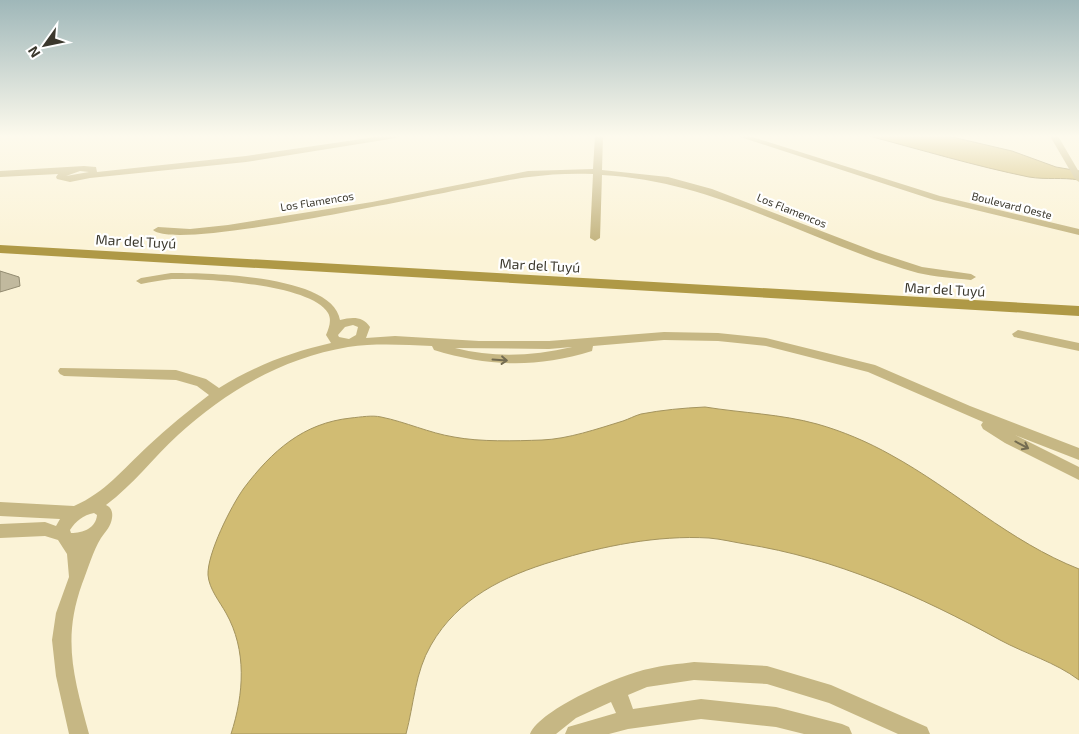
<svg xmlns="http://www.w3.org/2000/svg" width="1079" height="734" viewBox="0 0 1079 734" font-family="'Exo 2',sans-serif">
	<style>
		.water { fill: #d1bc73; stroke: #a4945e }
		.building { fill: #c1b99e; stroke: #928b71 }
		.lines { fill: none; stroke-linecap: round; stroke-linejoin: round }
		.street { fill: #c6b784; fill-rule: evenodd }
		.secondary { fill: #af9946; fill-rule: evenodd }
		.oneway { stroke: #736b50 }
		.labels { text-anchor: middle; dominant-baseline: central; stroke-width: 4.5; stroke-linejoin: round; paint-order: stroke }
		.far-street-label { font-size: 11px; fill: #3b382d; stroke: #fff }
		.street-label { font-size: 14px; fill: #3b382d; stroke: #fff }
	</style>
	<rect width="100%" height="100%" fill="#fbf3d7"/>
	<!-- water -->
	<g class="water">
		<path d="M 869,136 L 948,136 L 1012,151 L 1056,167 L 1079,171 L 1079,180 C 1062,177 1047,180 1029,177 C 975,166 922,150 869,136 Z"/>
		<path d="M 705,407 C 742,413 781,414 817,424 C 842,431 868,442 891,455 C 955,490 1010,542 1079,569 L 1079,680 C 1055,662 1026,654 1000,640 C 920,596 835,558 745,544 C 733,542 721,539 709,538 C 657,535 603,546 554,561 C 504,576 458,598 431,645 C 415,672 414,704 406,734 L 231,734 C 244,694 247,650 226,613 C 220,602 209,589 208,575 C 207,554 231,506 244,488 C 272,451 303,423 351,418 C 361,417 372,415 381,417 C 406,422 429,433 454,437 C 480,442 515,441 542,440 C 568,439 597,429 623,421 C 629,419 634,416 641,414 C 662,410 683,408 705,407 Z"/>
	</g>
	<!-- building -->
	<polygon class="building" points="0,271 19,277 20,286 0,292"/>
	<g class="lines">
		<!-- street -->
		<g class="street">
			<path d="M 382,136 L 400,136 L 396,138 L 246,162 L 90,178 L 70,182 L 57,179 L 56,177 L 58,174 L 0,177 L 0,171 L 84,166 L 96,167 L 97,172 L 246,156 ZM 80,171 L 89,172 L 66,176 Z"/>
			<path d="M 595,136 L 603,136 L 602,170 L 668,177 L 712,189 L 876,252 L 922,267 L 971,274 L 976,277 L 971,280 C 954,278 935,277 918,273 C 810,243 717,181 602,175 L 600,238 L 595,241 L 590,238 L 593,174 C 572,173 550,174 529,177 C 477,183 180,254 153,230 L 158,227 L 190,229 L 228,225 L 372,202 L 528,171 L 593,169 Z"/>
			<polygon points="737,136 749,136 940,196 1079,229 1079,235 934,200"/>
			<polygon points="1050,136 1058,136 1079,172 1079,182 1075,179"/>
			<path d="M 171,273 C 208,273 333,275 340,320 C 352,317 363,316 370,327 L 366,338 L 395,336 L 479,341 L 549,341 L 664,332 L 718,333 L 766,338 L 875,365 L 970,406 L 1079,448 L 1079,460 L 1015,435 L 1079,467 L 1079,480 L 1005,443 L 983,429 L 981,425 L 983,422 L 868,372 L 766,346 L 718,341 L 664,340 L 593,346 L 592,351 C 536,368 490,367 434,350 L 432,346 C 405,345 376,343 348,347 C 283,358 226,391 178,435 C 153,458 133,485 106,505 C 111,507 113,512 112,518 C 111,526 106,531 101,538 C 93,551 88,569 82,584 C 62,640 74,678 89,734 L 69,734 L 56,676 L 52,640 L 56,613 L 69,577 L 67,554 L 58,540 L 45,536 L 0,538 L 0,524 L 45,522 L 56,526 L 60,519 L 0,516 L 0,502 L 74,506 C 106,492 122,470 148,446 C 167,428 188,411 209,395 L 197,386 L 176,380 L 64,376 L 60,374 L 58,371 L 60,368 L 176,370 L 206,379 L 219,388 C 254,366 291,352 331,343 L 326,335 C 329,328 332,320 328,313 C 311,284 203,278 172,279 C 161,280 151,282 141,284 L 136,281 L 141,278 ZM 353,325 L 358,327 L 356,335 L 349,339 L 339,337 L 338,335 L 345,327 ZM 572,347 C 533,356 494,358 455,348 L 549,349 ZM 94,513 L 97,515 C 96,528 83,533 71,533 L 70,530 C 76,521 83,515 94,513 Z"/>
			<polygon points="1018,330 1079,343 1079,351 1014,337 1012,334"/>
			<path d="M 694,662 L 767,666 L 831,685 L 927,727 L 930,734 L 898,734 L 829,703 L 767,684 L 694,680 L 647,687 L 628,695 L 633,709 L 701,699 L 776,707 L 842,724 L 849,727 L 852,734 L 804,734 L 776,727 L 701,719 L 628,729 L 609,734 L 565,734 L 568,727 L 616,713 L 611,702 L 576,718 L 556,734 L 530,734 C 540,709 622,674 648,669 C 663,665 679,664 694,662 Z"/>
		</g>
		<!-- secondary -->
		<polygon class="secondary" points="0,245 1079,306 1079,316 0,253"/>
	</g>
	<!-- one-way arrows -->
	<defs><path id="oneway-shaft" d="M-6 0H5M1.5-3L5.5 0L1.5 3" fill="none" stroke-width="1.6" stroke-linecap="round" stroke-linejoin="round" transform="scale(1.25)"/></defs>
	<g class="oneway">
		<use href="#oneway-shaft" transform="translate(500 360) rotate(4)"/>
		<use href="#oneway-shaft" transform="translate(1022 445) rotate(28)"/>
	</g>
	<!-- sky -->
	<linearGradient id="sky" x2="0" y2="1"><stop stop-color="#9fb7b9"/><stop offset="0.57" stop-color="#fdfaed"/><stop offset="1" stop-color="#fdfaed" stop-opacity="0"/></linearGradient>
	<rect width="1079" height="239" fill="url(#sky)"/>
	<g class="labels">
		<!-- far-street labels -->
		<g class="far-street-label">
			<text transform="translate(317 201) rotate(-9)">Los Flamencos</text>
			<text transform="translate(1012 205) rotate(14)">Boulevard Oeste</text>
			<text transform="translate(792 210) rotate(22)">Los Flamencos</text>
		</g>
		<!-- street labels -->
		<g class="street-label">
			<text transform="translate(136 241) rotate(3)">Mar del Tuyú</text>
			<text transform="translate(540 265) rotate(3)">Mar del Tuyú</text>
			<text transform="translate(945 289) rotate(3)">Mar del Tuyú</text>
		</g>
	</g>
	<!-- north arrow -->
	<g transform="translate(45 45) rotate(237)" stroke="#ffffff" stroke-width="4" paint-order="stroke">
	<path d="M0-4L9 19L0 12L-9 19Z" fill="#3b382d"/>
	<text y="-8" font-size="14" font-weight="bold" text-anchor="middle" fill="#3b382d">N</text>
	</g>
</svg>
